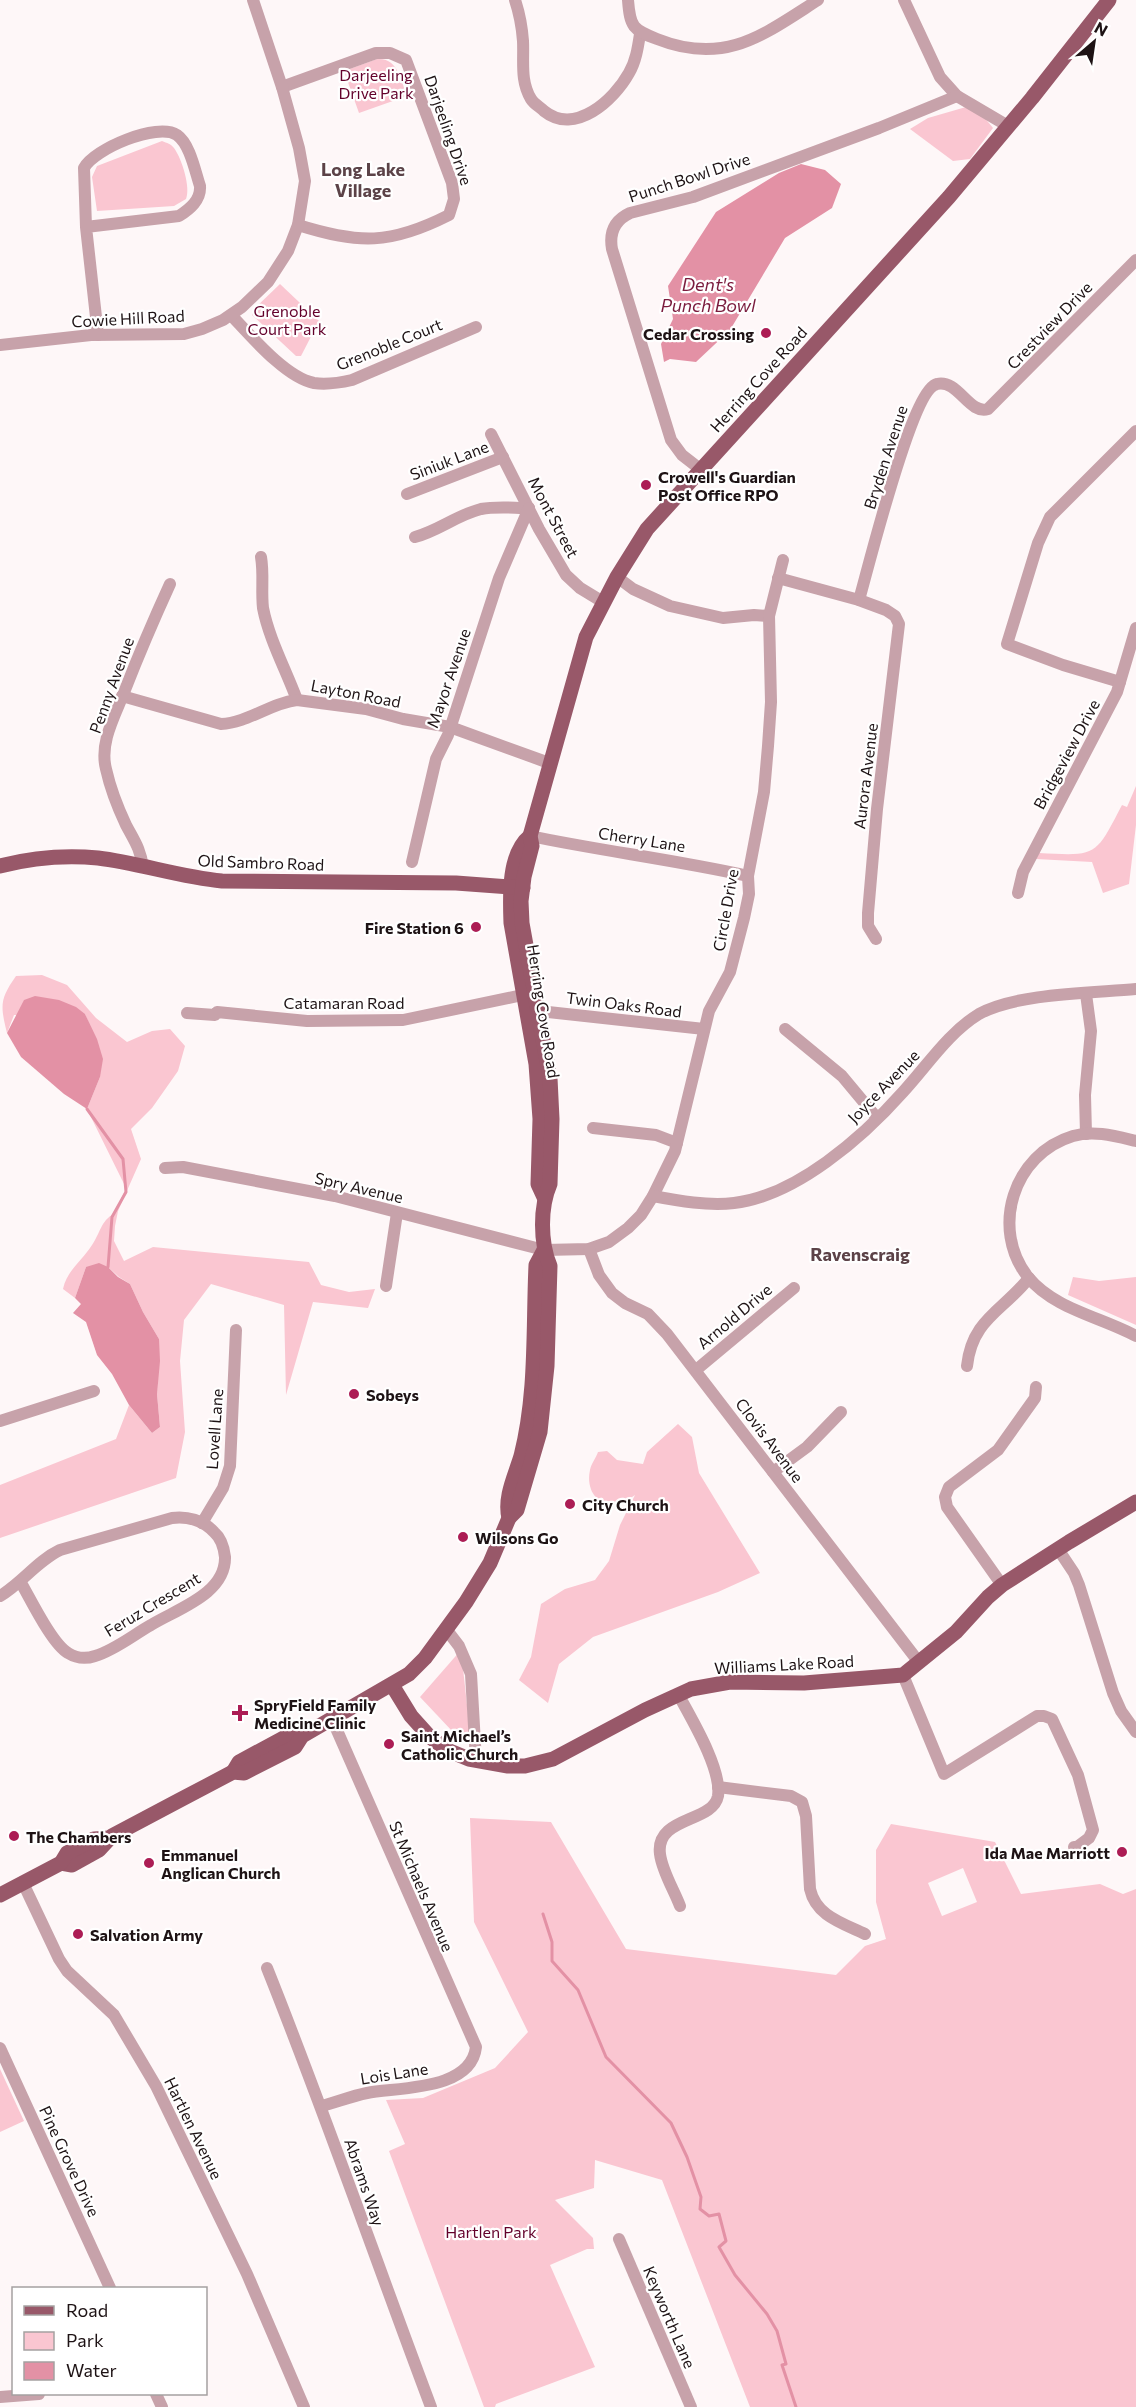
<svg xmlns="http://www.w3.org/2000/svg" width="1136" height="2407" viewBox="0 0 1136 2407" font-family="Commissioner,sans-serif">
	<style>
		.green { fill: #fac6d1; fill-rule: evenodd }
		.water { fill: #e391a5 }
		.lines { fill: none; stroke-linecap: round; stroke-linejoin: round }
		.stream { stroke: #e391a5; stroke-width: 3 }
		.minor { stroke: #c7a2aa; stroke-width: 12 }
		.major { stroke: #985869; stroke-width: 15 }
		.poi-dot { fill: #ac1d55; stroke: #fff; stroke-width: 2 }
		.labels { text-anchor: middle; dominant-baseline: central; stroke-width: 4.5; stroke-linejoin: round; paint-order: stroke }
		.park-label { font-size: 16px; fill: #63002b; stroke: #fff }
		.street-label { font-size: 16px; fill: #1e1315; stroke: #fff }
		.poi-label { font-size: 16px; font-weight: bold; fill: #1e1315; stroke: #fff; text-anchor: start }
		.neighbourhood-label { font-size: 18px; font-weight: bold; fill: #5c4348; stroke: #fff }
		.water-label { font-size: 18px; font-style: italic; fill: #7a1b3d; stroke: #fff }
	</style>
	<rect width="100%" height="100%" fill="#fef7f8"/>
	<!-- green -->
	<g class="green">
		<path d="M 377,59 C 398,57 401,81 407,96 L 359,113 L 344,71 Z"/>
		<polygon points="966,107 984,117 993,128 970,159 953,161 910,129 928,118"/>
		<path d="M 162,141 C 167,143 171,144 174,148 C 182,159 191,188 186,199 L 174,206 L 97,211 L 92,177 L 97,166 Z"/>
		<polygon points="280,284 319,321 301,356 296,356 252,315 254,309"/>
		<path d="M 1136,786 L 1136,825 L 1129,884 L 1103,893 L 1092,862 L 1036,859 L 1039,853 C 1097,856 1095,857 1122,805 L 1127,807 Z"/>
		<path d="M 42,975 L 67,985 L 96,1018 L 127,1042 L 152,1031 L 170,1029 L 185,1046 L 178,1071 L 152,1108 L 131,1129 L 141,1159 L 118,1211 L 115,1226 L 114,1241 L 124,1261 L 153,1247 L 309,1262 L 321,1285 L 349,1292 L 375,1289 L 368,1308 L 313,1302 L 286,1395 L 284,1305 L 211,1284 L 184,1320 L 180,1361 L 185,1432 L 176,1478 L 0,1538 L 0,1485 L 116,1439 L 129,1405 L 152,1433 L 160,1427 L 157,1394 L 159,1339 L 143,1312 L 130,1284 L 119,1277 L 108,1267 L 86,1267 L 75,1298 L 63,1289 C 67,1270 82,1261 92,1245 C 100,1234 101,1220 114,1214 L 126,1188 L 87,1109 L 100,1077 L 90,1026 L 85,1014 L 14,1015 L 7,1033 C 0,1005 0,999 16,976 Z"/>
		<polygon points="1073,1277 1099,1281 1136,1277 1136,1325 1068,1295"/>
		<path d="M 678,1424 L 692,1437 L 699,1473 L 760,1573 L 718,1592 L 593,1637 L 559,1664 L 548,1703 L 519,1680 L 531,1657 L 541,1604 L 565,1589 L 595,1580 L 609,1561 L 620,1525 L 635,1495 C 632,1497 627,1501 623,1503 C 601,1510 585,1493 590,1470 C 591,1464 596,1458 598,1452 L 607,1451 L 617,1460 L 643,1464 L 647,1452 Z"/>
		<polygon points="461,1650 471,1742 453,1732 420,1697"/>
		<path d="M 470,1818 L 551,1822 L 626,1949 L 836,1975 L 865,1946 L 886,1939 L 876,1902 L 876,1850 L 891,1824 L 995,1842 L 1021,1894 L 1100,1884 L 1123,1894 L 1136,1889 L 1136,2407 L 750,2407 L 662,2180 L 595,2160 L 594,2188 L 555,2200 L 593,2238 L 594,2249 L 587,2249 L 550,2265 L 595,2367 L 496,2404 L 495,2407 L 484,2407 L 389,2151 L 405,2144 L 386,2100 L 423,2098 L 495,2068 L 528,2032 L 474,1922 ZM 963,1868 L 977,1902 L 942,1916 L 928,1883 Z"/>
		<polygon points="0,2069 24,2121 0,2132"/>
	</g>
	<!-- water -->
	<g class="water">
		<polygon points="801,164 825,170 841,184 832,208 785,238 730,330 696,362 670,359 664,362 661,344 673,319 668,286 716,212 779,173"/>
		<polygon points="35,996 59,1000 76,1007 85,1014 97,1039 103,1059 100,1077 87,1109 64,1094 21,1057 7,1033 24,1000"/>
		<polygon points="99,1263 108,1267 118,1277 130,1284 143,1312 159,1339 160,1361 157,1394 160,1427 152,1433 129,1405 112,1374 97,1355 86,1322 73,1313 81,1304 75,1298 86,1267"/>
	</g>
	<g class="lines">
		<!-- stream -->
		<g class="stream">
			<polyline points="87,1109 123,1159 126,1192 112,1217 108,1267"/>
			<polyline points="543,1914 552,1942 552,1961 578,1990 606,2057 671,2123 687,2157 701,2197 700,2209 709,2216 719,2214 726,2241 719,2247 735,2275 767,2314 777,2331 786,2364 782,2365 796,2407"/>
		</g>
		<!-- minor -->
		<g class="minor">
			<path d="M 515,0 C 519,12 522,27 523,41 C 524,61 520,81 531,99 C 534,104 540,107 544,111 C 575,136 614,100 629,73 C 636,61 638,47 640,34"/>
			<path d="M 628,0 C 630,27 633,30 657,39 C 725,66 763,35 818,0"/>
			<polyline points="904,0 940,77 957,96 1008,126"/>
			<path d="M 282,87 L 376,53 L 390,53 L 406,60 L 452,183 L 454,199 L 449,215 C 390,245 359,244 298,225"/>
			<path d="M 86,227 L 179,216 C 190,209 201,200 200,186 C 195,171 190,144 177,135 C 157,122 94,149 84,168 L 86,227 L 98,335"/>
			<path d="M 231,315 C 250,335 286,378 314,383 C 328,385 339,383 352,380 L 476,327"/>
			<polyline points="0,345 91,335 184,334 202,329 223,320 242,307 268,282 288,251 298,225 305,181 299,148 282,87 253,0"/>
			<polyline points="491,434 539,529 566,575 580,588 603,602"/>
			<path d="M 700,469 L 682,455 L 671,440 L 612,249 C 609,232 615,220 630,213 L 693,197 L 879,128 L 957,96"/>
			<polyline points="407,494 503,457"/>
			<path d="M 415,537 C 438,531 457,515 481,509 C 496,506 513,508 529,508"/>
			<path d="M 261,557 C 264,574 261,590 263,608 C 269,639 286,670 297,700"/>
			<polyline points="617,577 633,589 670,606 723,618 754,615 769,616"/>
			<polyline points="778,578 859,600 886,610 895,616 899,624 877,809 868,913 868,926 876,939"/>
			<path d="M 859,600 C 868,569 912,389 937,384 C 958,379 969,415 988,409 L 1136,260"/>
			<polyline points="1120,682 1063,665 1007,644 1038,543 1050,517 1136,431"/>
			<path d="M 122,696 L 221,724 C 248,723 270,703 297,700 L 366,709 L 403,719 L 450,727 L 549,763"/>
			<path d="M 530,836 C 602,851 676,860 748,876"/>
			<polyline points="412,862 436,759 448,735 499,578 529,508"/>
			<path d="M 143,867 C 140,848 135,842 126,825 C 118,808 110,787 106,769 C 99,742 116,714 125,690 C 139,654 154,619 170,584"/>
			<polyline points="1018,893 1023,872 1117,692 1136,628"/>
			<polyline points="1086,994 1091,1031 1085,1095 1086,1134"/>
			<polyline points="539,1011 704,1029"/>
			<polyline points="187,1013 215,1015 217,1012 307,1021 403,1020 532,993"/>
			<polyline points="785,1029 842,1076 877,1118"/>
			<polyline points="593,1128 656,1135 677,1143"/>
			<path d="M 1136,1141 C 1115,1136 1094,1130 1073,1136 C 1013,1154 990,1229 1028,1277 C 1054,1309 1101,1317 1136,1336"/>
			<polyline points="165,1168 183,1167 335,1196 544,1250 589,1249 609,1242 628,1228 641,1215 653,1196 675,1151 709,1011 730,972 744,918 749,894 748,876 764,792 768,746 771,702 769,616 783,560"/>
			<path d="M 653,1196 C 679,1201 708,1206 734,1203 C 796,1196 863,1137 903,1092 C 927,1066 948,1033 979,1014 C 1017,993 1092,993 1136,989"/>
			<polyline points="589,1249 599,1275 612,1293 625,1303 648,1314 667,1334 918,1661"/>
			<polyline points="386,1286 397,1213"/>
			<path d="M 967,1366 C 972,1319 1003,1311 1029,1278"/>
			<polyline points="696,1370 794,1288"/>
			<polyline points="0,1421 94,1391"/>
			<polyline points="773,1472 807,1447 841,1412"/>
			<polyline points="202,1523 223,1488 230,1466 236,1330"/>
			<polyline points="1058,1549 1074,1573 1079,1585 1113,1693 1121,1711 1136,1732"/>
			<polyline points="1002,1585 947,1507 945,1497 949,1487 998,1450 1035,1398 1036,1387"/>
			<path d="M 0,1596 C 22,1583 37,1561 60,1550 L 172,1518 C 187,1516 203,1520 214,1532 C 221,1538 224,1548 225,1557 C 226,1594 177,1609 151,1625 C 133,1635 115,1650 95,1656 C 86,1659 76,1658 68,1653 C 52,1644 30,1598 20,1581"/>
			<polyline points="446,1629 459,1646 471,1674 476,1761"/>
			<polyline points="903,1675 944,1774 1037,1716 1044,1716 1052,1719 1078,1775 1093,1830 1089,1838 1077,1847 1074,1847"/>
			<path d="M 678,1694 C 691,1718 722,1769 718,1796 C 713,1823 655,1816 660,1854 C 662,1871 674,1890 680,1906"/>
			<path d="M 718,1787 L 791,1796 L 802,1802 L 806,1816 L 810,1889 C 816,1916 842,1923 865,1934"/>
			<polyline points="23,1883 59,1959 67,1971 114,2015 156,2086 247,2274 304,2407"/>
			<path d="M 267,1968 C 325,2113 376,2261 431,2407"/>
			<polyline points="0,2048 110,2288"/>
			<path d="M 322,2106 C 337,2102 352,2096 367,2093 C 398,2087 471,2091 476,2047 L 332,1719"/>
			<polyline points="619,2239 691,2407"/>
			<polyline points="156,2394 162,2407"/>
			<polyline points="0,2397 39,2394"/>
		</g>
		<!-- major -->
		<g class="major">
			<path d="M 530,836 C 508,854 510,896 511,923 L 536,1064 L 540,1119 L 538,1184 L 544,1197"/>
			<path d="M 0,866 C 31,858 66,855 98,858 C 139,863 180,877 222,881 L 456,883 L 523,888"/>
			<path d="M 509,1518 C 504,1497 515,1476 521,1456 C 537,1393 533,1329 536,1265 L 544,1250"/>
			<polyline points="392,1685 411,1716 429,1736 447,1750 469,1759 508,1766 525,1766 553,1759 645,1710 691,1689 730,1682 804,1683 903,1675 956,1632 988,1597 1002,1585 1069,1542 1136,1502"/>
			<polyline points="233,1772 239,1762 289,1735 302,1736"/>
			<path d="M 61,1863 L 72,1865 L 99,1850 L 112,1836 L 178,1801 L 233,1772 L 244,1773 L 295,1747 L 302,1736 L 409,1674 L 425,1658 L 466,1602 L 490,1563 L 509,1518 L 517,1510 L 540,1432 L 547,1366 L 550,1266 C 540,1242 540,1207 550,1184 L 552,1119 L 550,1078 L 522,923 L 521,901 L 524,877 L 532,846 L 530,836 L 586,637 L 617,577 L 647,529 L 949,197 L 1032,98 L 1109,0"/>
			<polyline points="0,1895 61,1863 67,1853 94,1839 109,1838"/>
		</g>
	</g>
	<!-- markers -->
	<g class="poi-dot">
		<circle cx="766" cy="333" r="6"/>
		<circle cx="646" cy="485" r="6"/>
		<circle cx="476" cy="927" r="6"/>
		<circle cx="354" cy="1394" r="6"/>
		<circle cx="570" cy="1504" r="6"/>
		<circle cx="463" cy="1537" r="6"/>
		<path d="M237 1704h6v6h6v6h-6v6h-6v-6h-6v-6h6z"/>
		<circle cx="389" cy="1744" r="6"/>
		<circle cx="14" cy="1836" r="6"/>
		<circle cx="1122" cy="1852" r="6"/>
		<circle cx="149" cy="1863" r="6"/>
		<circle cx="78" cy="1934" r="6"/>
	</g>
	<g class="labels">
		<!-- park labels -->
		<g class="park-label">
			<text x="376" y="74">Darjeeling<tspan x="376" dy="18">Drive Park</tspan></text>
			<text x="287" y="310">Grenoble<tspan x="287" dy="18">Court Park</tspan></text>
			<text x="491" y="2231">Hartlen Park</text>
		</g>
		<!-- street labels -->
		<g class="street-label">
			<text transform="translate(449 130) rotate(71)">Darjeeling Drive</text>
			<text transform="translate(689 177) rotate(-18)">Punch Bowl Drive</text>
			<text transform="translate(128 318) rotate(-3)">Cowie Hill Road</text>
			<text transform="translate(1049 325) rotate(-46)">Crestview Drive</text>
			<text transform="translate(389 344) rotate(-22)">Grenoble Court</text>
			<text transform="translate(758 379) rotate(-48)">Herring Cove Road</text>
			<text transform="translate(885 457) rotate(-72)">Bryden Avenue</text>
			<text transform="translate(449 460) rotate(-21)">Siniuk Lane</text>
			<text transform="translate(554 517) rotate(62)">Mont Street</text>
			<text transform="translate(448 678) rotate(-71)">Mayor Avenue</text>
			<text transform="translate(111 685) rotate(-70)">Penny Avenue</text>
			<text transform="translate(356 693) rotate(11)">Layton Road</text>
			<text transform="translate(1066 754) rotate(-62)">Bridgeview Drive</text>
			<text transform="translate(865 776) rotate(-83)">Aurora Avenue</text>
			<text transform="translate(642 839) rotate(9)">Cherry Lane</text>
			<text transform="translate(261 862) rotate(2)">Old Sambro Road</text>
			<text transform="translate(725 910) rotate(-80)">Circle Drive</text>
			<text x="344" y="1002">Catamaran Road</text>
			<text transform="translate(624 1004) rotate(7)">Twin Oaks Road</text>
			<text transform="translate(544 1011) rotate(81)">Herring Cove Road</text>
			<text transform="translate(883 1086) rotate(-46)">Joyce Avenue</text>
			<text transform="translate(359 1187) rotate(13)">Spry Avenue</text>
			<text transform="translate(734 1316) rotate(-40)">Arnold Drive</text>
			<text transform="translate(214 1429) rotate(-86)">Lovell Lane</text>
			<text transform="translate(770 1440) rotate(53)">Clovis Avenue</text>
			<text transform="translate(152 1604) rotate(-31)">Feruz Crescent</text>
			<text transform="translate(784 1664) rotate(-3)">Williams Lake Road</text>
			<text transform="translate(422 1886) rotate(67)">St Michaels Avenue</text>
			<text transform="translate(394 2073) rotate(-9)">Lois Lane</text>
			<text transform="translate(194 2128) rotate(64)">Hartlen Avenue</text>
			<text transform="translate(70 2161) rotate(65)">Pine Grove Drive</text>
			<text transform="translate(365 2182) rotate(71)">Abrams Way</text>
			<text transform="translate(670 2317) rotate(67)">Keyworth Lane</text>
		</g>
		<!-- poi labels -->
		<g class="poi-label">
			<text x="754" y="333" text-anchor="end">Cedar Crossing</text>
			<text x="658" y="476">Crowell's Guardian<tspan x="658" dy="18">Post Office RPO</tspan></text>
			<text x="464" y="927" text-anchor="end">Fire Station 6</text>
			<text x="366" y="1394">Sobeys</text>
			<text x="582" y="1504">City Church</text>
			<text x="475" y="1537">Wilsons Go</text>
			<text x="254" y="1704">SpryField Family<tspan x="254" dy="18">Medicine Clinic</tspan></text>
			<text x="401" y="1735">Saint Michael’s<tspan x="401" dy="18">Catholic Church</tspan></text>
			<text x="26" y="1836">The Chambers</text>
			<text x="1110" y="1852" text-anchor="end">Ida Mae Marriott</text>
			<text x="161" y="1854">Emmanuel<tspan x="161" dy="18">Anglican Church</tspan></text>
			<text x="90" y="1934">Salvation Army</text>
		</g>
		<!-- neighbourhood labels -->
		<g class="neighbourhood-label">
			<text x="363" y="169">Long Lake<tspan x="363" dy="21">Village</tspan></text>
			<text x="860" y="1254">Ravenscraig</text>
		</g>
		<!-- water labels -->
		<g class="water-label">
			<text x="708" y="284">Dent's<tspan x="708" dy="21">Punch Bowl</tspan></text>
		</g>
	</g>
	<!-- legend -->
	<rect x="12" y="2287" width="195" height="108" fill="#ffffff" stroke="#a5a1a1" stroke-width="1.5"/>
	<rect x="24" y="2306" width="30" height="9" fill="#985869" stroke="#a5a1a1" stroke-width="1.5"/>
	<text x="66" y="2317" font-size="18" fill="#1e1315">Road</text>
	<rect x="24" y="2332" width="30" height="18" fill="#fac6d1" stroke="#a5a1a1" stroke-width="1.5"/>
	<text x="66" y="2347" font-size="18" fill="#1e1315">Park</text>
	<rect x="24" y="2362" width="30" height="18" fill="#e391a5" stroke="#a5a1a1" stroke-width="1.5"/>
	<text x="66" y="2377" font-size="18" fill="#1e1315">Water</text>
	<!-- north arrow -->
	<g transform="translate(1094 42) rotate(29)" stroke="#ffffff" stroke-width="4.5" paint-order="stroke">
	<path d="M0-4.5L10 22L0 15L-10 22Z" fill="#1e1315"/>
	<text y="-9" font-size="16" font-weight="bold" text-anchor="middle" fill="#1e1315">N</text>
	</g>
</svg>
